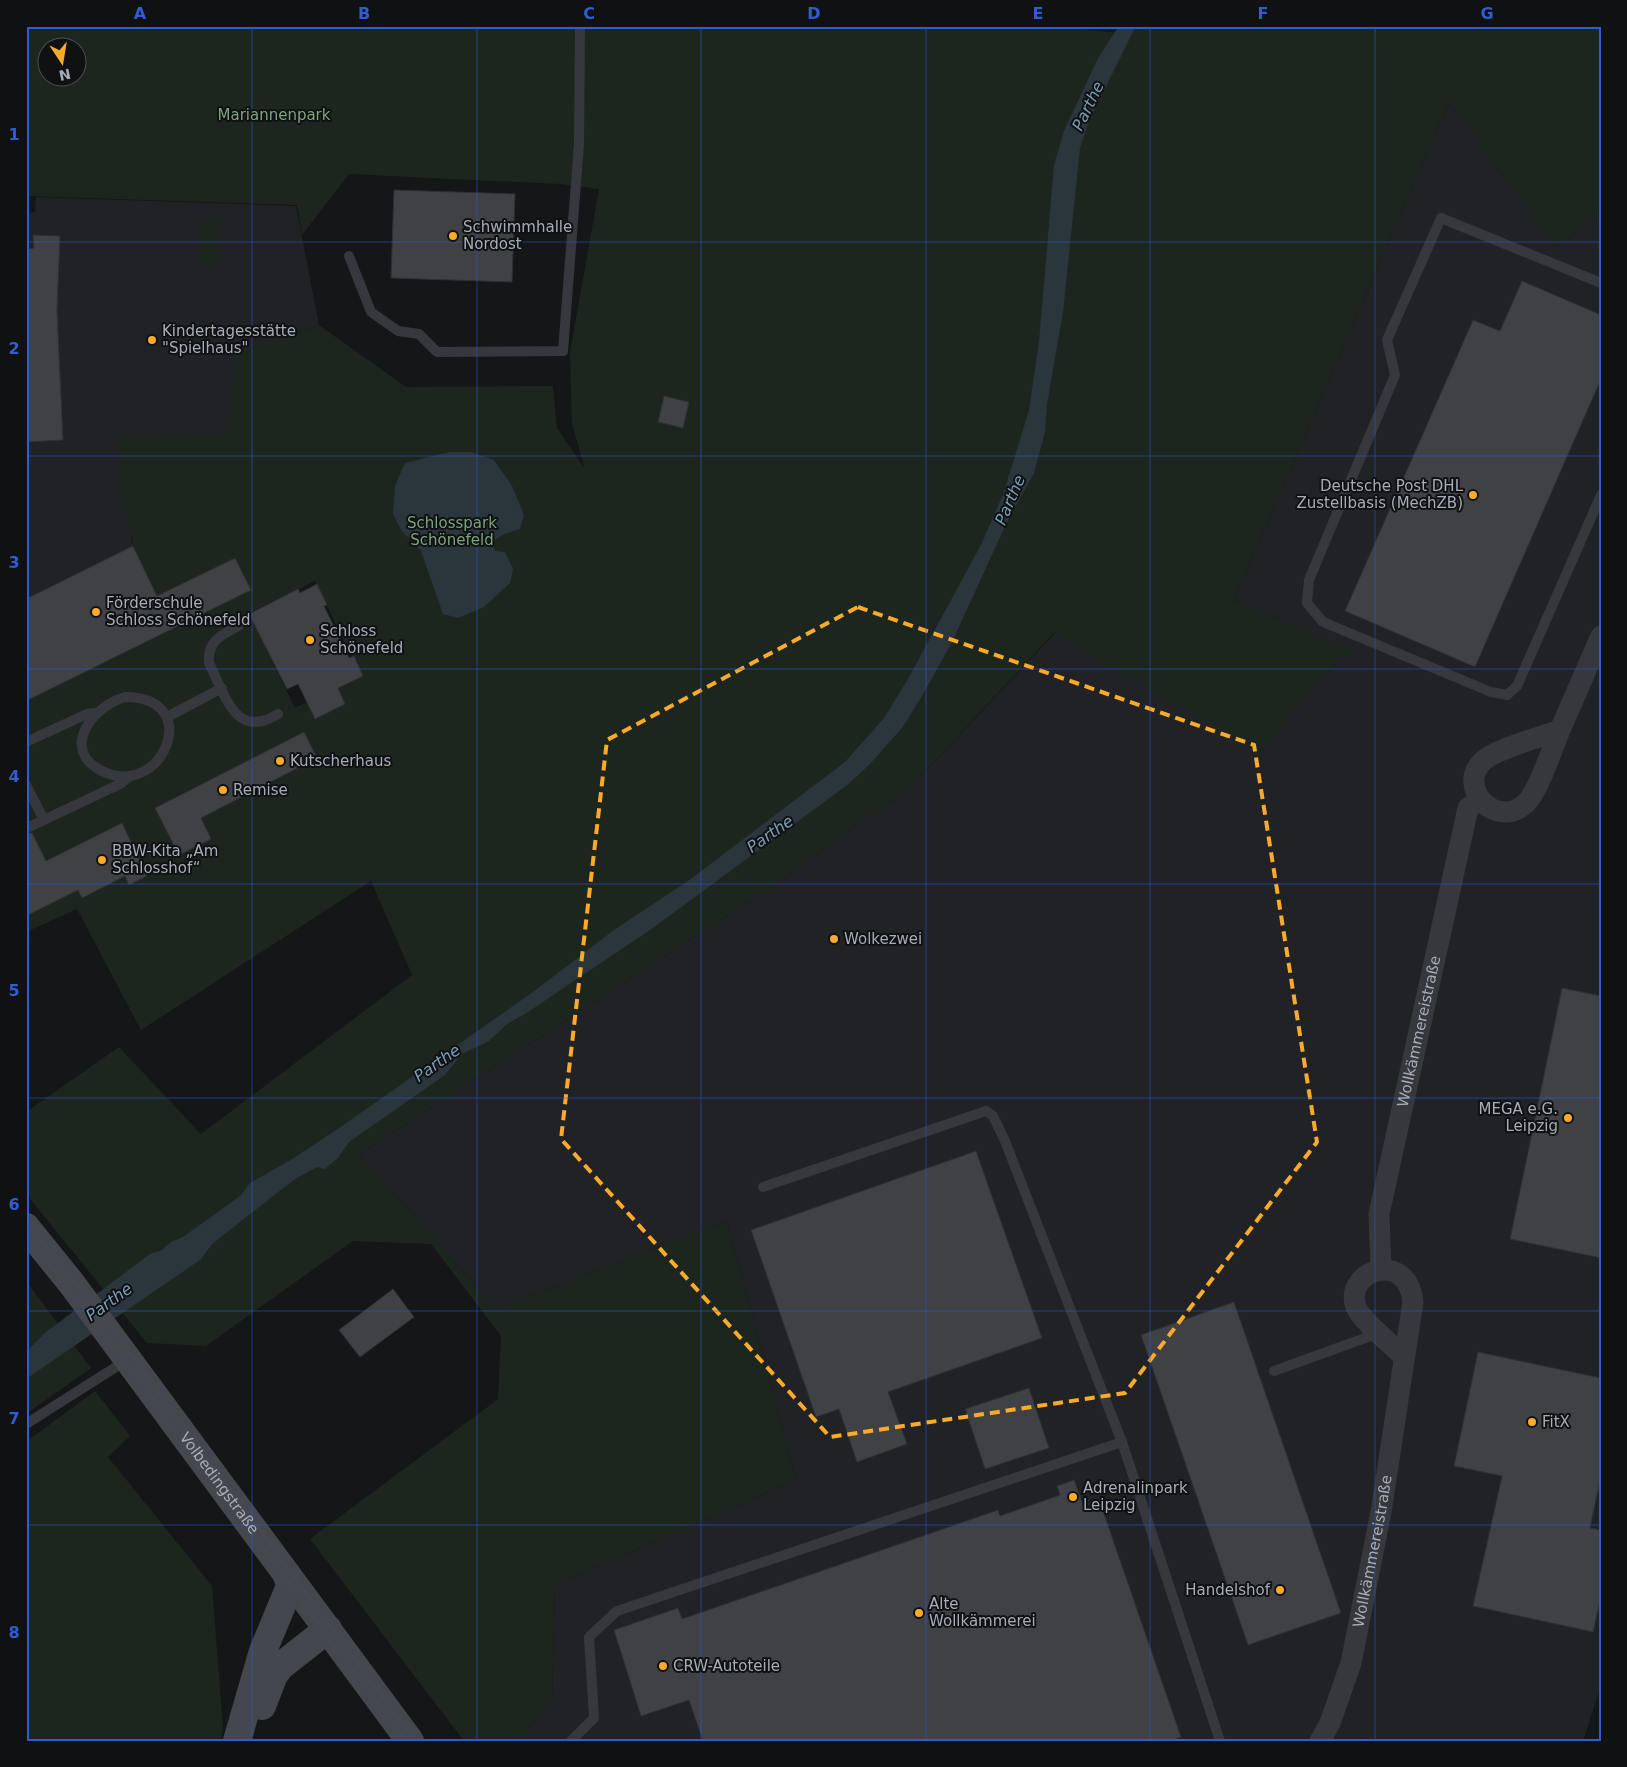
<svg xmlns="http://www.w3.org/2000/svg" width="1627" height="1767" viewBox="0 0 1627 1767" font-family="'DejaVu Sans',sans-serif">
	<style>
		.built { fill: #212225 }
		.green { fill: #1d261e; fill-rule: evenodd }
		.water { fill: #2b353c }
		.building { fill: #3f4145; stroke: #2f3034 }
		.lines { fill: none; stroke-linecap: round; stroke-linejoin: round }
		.service { stroke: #36383d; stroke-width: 10 }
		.minor { stroke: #36383d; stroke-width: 21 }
		.secondary { stroke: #44474d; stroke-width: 28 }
		.tram { stroke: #494c52; stroke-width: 1 }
		.marked { fill: none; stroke: #fbab2a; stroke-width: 4; stroke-dasharray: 10 6; stroke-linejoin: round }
		.grid { fill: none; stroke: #325cd3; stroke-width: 1; stroke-opacity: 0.55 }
		.poi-dot { fill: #fbab2a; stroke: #101113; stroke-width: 2 }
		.labels { text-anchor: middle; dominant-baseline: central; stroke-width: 4; stroke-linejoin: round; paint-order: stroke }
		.park-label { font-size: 15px; fill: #7da47d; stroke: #101113 }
		.poi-label { font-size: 15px; fill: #a7adb8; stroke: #101113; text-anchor: start }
		.street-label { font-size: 15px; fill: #a7adb8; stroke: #101113 }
		.water-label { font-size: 16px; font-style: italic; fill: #7c9db5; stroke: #101113 }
		.neatline { fill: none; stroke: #325cd3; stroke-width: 2 }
		.grid-label { font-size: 16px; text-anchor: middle; font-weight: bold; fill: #325cd3 }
	</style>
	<rect width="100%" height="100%" fill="#151618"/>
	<!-- built -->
	<g class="built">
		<polygon points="1449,102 1555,248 1601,214 1601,1686 1583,1741 519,1741 552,1699 555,1585 796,1480 727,1221 496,1309 360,1154 799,869 851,828 906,792 1055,633 1260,751 1336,663 1352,651 1234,600"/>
		<polygon points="36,197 296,206 319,325 238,354 228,434 118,437 133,546 173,628 26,701 26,213 35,212"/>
	</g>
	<!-- green -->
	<g class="green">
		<path d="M 26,26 L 1047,26 L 1132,34 L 1136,26 L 1601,26 L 1601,214 L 1555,248 L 1449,102 L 1234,600 L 1353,651 L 1336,663 L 1260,752 L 1054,633 L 906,792 L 851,828 L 799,869 L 360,1154 L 496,1309 L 727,1221 L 796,1480 L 555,1585 L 552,1699 L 519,1741 L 464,1741 L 310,1539 L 498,1399 L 501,1336 L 431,1244 L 353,1241 L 206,1346 L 147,1343 L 26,1194 L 26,1112 L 119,1047 L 201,1134 L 412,975 L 371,881 L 141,1030 L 77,909 L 26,932 L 26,701 L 173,628 L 133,546 L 133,541 L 121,491 L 118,436 L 227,434 L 237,354 L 319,325 L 406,387 L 553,386 L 557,428 L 585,469 L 572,424 L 570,352 L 599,189 L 560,184 L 349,174 L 302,235 L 297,205 L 26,196 ZM 48,48 L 78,48 L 78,78 L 48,78 ZM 315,581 L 361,676 L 295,708 L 249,613 Z"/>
		<polygon points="219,218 220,265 199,266 197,220"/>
		<polygon points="26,1281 91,1368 26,1414"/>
		<polygon points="95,1391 130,1436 108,1457 212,1586 223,1728 221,1741 26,1741 26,1442"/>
	</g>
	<!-- water -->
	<g class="water">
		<polygon points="1119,26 1136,26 1089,121 1080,148 1063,312 1047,404 1045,432 1034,473 1007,522 952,642 922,696 902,728 869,765 846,786 650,930 525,1014 507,1024 489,1041 462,1054 445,1075 349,1142 338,1158 325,1169 317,1167 295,1179 212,1244 200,1260 26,1379 26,1352 46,1332 150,1254 162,1250 171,1242 183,1237 240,1196 250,1183 294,1158 342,1126 533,992 614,930 688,881 845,762 884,718 908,679 981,545 1004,492 1029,410 1039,342 1054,165 1064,131 1098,58"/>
		<polygon points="449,452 471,452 494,460 512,486 524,515 520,529 504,534 493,541 495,551 505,552 513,569 510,583 484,607 458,618 443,614 421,551 401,530 393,514 395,486 405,463"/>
	</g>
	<!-- building -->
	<g class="building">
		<polygon points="394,190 515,194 512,282 391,278"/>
		<polygon points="33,235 60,236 57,311 63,440 26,442 26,249 34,248"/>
		<polygon points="1522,281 1601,315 1601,379 1475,667 1345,611 1473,320 1500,331"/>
		<polygon points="664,396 689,402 683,428 658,422"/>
		<polygon points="133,546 157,596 235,558 251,590 26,701 26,599"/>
		<polygon points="317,584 327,605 324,606 349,658 354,656 363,676 338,688 345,704 315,719 298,684 287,689 249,614 298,589 300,593"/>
		<polygon points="304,732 317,758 201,818 211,839 179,855 155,808"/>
		<polygon points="122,823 147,876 129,885 125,876 82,898 78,890 26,916 26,833 32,833 46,861"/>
		<polygon points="1562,988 1601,996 1601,1258 1510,1239"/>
		<polygon points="976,1151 1042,1338 888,1392 907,1444 857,1462 839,1409 816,1417 751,1230"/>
		<polygon points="393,1289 414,1317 360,1357 339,1330"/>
		<polygon points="1234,1302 1341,1613 1248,1645 1141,1335"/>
		<polygon points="1478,1352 1601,1378 1601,1476 1590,1528 1601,1530 1601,1596 1593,1632 1473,1606 1502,1476 1454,1466"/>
		<polygon points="1029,1388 1049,1448 985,1469 965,1409"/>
		<polygon points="1074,1480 1085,1510 1101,1505 1181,1737 1171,1741 703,1741 689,1700 641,1716 614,1630 678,1608 682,1619 998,1510 1000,1516 1060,1495 1057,1486"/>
	</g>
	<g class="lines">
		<!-- service -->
		<g class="service">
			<polyline points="349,256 371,312 398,331 419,334 437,352 563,351 579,144 580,26"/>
			<polyline points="1601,283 1441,218 1387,340 1395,375 1309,580 1307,603 1323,622 1491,692 1507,695 1517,686 1601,495"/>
			<path d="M 238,626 C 221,635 207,641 209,663 C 225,694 235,741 278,714"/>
			<path d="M 125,697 C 206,697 162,801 102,771 C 60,750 91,707 125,697 Z"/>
			<polyline points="167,717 222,688"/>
			<polyline points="26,742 87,714 95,713"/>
			<polyline points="26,785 44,820"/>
			<polyline points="29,827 120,784 130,776"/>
			<polyline points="763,1187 986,1111 993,1116 1005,1141 1122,1442"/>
			<polyline points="1274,1371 1379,1333"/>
			<polyline points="26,1424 127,1360"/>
			<polyline points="571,1741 594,1718 589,1637 617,1611 1122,1442 1220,1741"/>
		</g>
		<!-- minor -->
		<g class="minor">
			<path d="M 1560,730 C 1553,747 1538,792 1526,803 C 1497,831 1455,787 1483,761 C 1495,749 1541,737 1560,730 Z"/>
			<polyline points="1560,730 1601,636"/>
			<path id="s1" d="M 1381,1269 L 1379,1214 L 1468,808 L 1480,800"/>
			<path id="s2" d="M 1320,1741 L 1330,1723 L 1351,1663 L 1381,1512 L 1413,1302 C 1408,1249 1343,1270 1356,1307 C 1360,1319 1393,1346 1404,1357"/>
		</g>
		<!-- secondary -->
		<g class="secondary">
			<path id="s3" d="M 26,1227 L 72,1284 L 410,1741"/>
			<polyline points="262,1706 274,1675 281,1666 328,1629"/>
			<polyline points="237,1741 263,1651 290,1586 287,1575"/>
		</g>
		<!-- tram -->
		<g class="tram">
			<polyline points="26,1221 115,1333 415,1741"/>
			<polyline points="26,1235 108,1339 405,1741"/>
		</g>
	</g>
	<!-- marked area -->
	<path class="marked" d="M 858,607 L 1254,745 L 1317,1142 L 1125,1393 L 830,1437 L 561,1139 L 607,740 Z"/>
	<!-- grid -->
	<path class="grid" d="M 252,26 L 252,1741M 477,26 L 477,1741M 701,26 L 701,1741M 926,26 L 926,1741M 1150,26 L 1150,1741M 1375,26 L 1375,1741M 26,242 L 1601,242M 26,456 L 1601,456M 26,669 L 1601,669M 26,884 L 1601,884M 26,1098 L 1601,1098M 26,1311 L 1601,1311M 26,1525 L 1601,1525"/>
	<!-- markers -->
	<g class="poi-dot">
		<circle cx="453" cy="236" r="5"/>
		<circle cx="152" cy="340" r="5"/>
		<circle cx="1473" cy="495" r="5"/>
		<circle cx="96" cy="612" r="5"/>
		<circle cx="310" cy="640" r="5"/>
		<circle cx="280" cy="761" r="5"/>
		<circle cx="223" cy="790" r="5"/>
		<circle cx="102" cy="860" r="5"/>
		<circle cx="834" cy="939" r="5"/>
		<circle cx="1568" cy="1118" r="5"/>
		<circle cx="1532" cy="1422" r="5"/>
		<circle cx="1073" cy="1497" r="5"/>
		<circle cx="1280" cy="1590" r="5"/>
		<circle cx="919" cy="1613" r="5"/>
		<circle cx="663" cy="1666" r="5"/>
	</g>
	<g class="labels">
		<!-- park labels -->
		<g class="park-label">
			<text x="274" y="115">Mariannenpark</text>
			<text x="452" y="523">Schlosspark<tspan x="452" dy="17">Schönefeld</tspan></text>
		</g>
		<!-- poi labels -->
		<g class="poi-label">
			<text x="463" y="227">Schwimmhalle<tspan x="463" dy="17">Nordost</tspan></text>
			<text x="162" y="331">Kindertagesstätte<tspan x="162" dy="17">"Spielhaus"</tspan></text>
			<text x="1463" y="486" text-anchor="end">Deutsche Post DHL<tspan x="1463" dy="17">Zustellbasis (MechZB)</tspan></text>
			<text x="106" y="603">Förderschule<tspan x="106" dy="17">Schloss Schönefeld</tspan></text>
			<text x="320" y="631">Schloss<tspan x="320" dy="17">Schönefeld</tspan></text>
			<text x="290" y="761">Kutscherhaus</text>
			<text x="233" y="790">Remise</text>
			<text x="112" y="851">BBW-Kita „Am<tspan x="112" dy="17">Schlosshof“</tspan></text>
			<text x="844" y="939">Wolkezwei</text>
			<text x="1558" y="1109" text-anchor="end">MEGA e.G.<tspan x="1558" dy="17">Leipzig</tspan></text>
			<text x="1542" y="1422">FitX</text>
			<text x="1083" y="1488">Adrenalinpark<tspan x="1083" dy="17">Leipzig</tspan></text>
			<text x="1270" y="1590" text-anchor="end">Handelshof</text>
			<text x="929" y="1604">Alte<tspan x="929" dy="17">Wollkämmerei</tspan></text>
			<text x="673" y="1666">CRW-Autoteile</text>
		</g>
		<!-- street labels -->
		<g class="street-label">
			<text stroke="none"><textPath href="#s1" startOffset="242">Wollkämmereistraße</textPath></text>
			<text stroke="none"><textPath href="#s3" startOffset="321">Volbedingstraße</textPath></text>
			<text stroke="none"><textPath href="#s2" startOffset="198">Wollkämmereistraße</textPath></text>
		</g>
		<!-- water labels -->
		<g class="water-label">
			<text transform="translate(1088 106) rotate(-64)">Parthe</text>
			<text transform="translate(1010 500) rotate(-67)">Parthe</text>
			<text transform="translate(770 834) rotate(-35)">Parthe</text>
			<text transform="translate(437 1063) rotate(-35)">Parthe</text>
			<text transform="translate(109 1302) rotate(-36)">Parthe</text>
		</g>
	</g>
	<!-- border -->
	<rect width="1627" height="1767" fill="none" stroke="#101113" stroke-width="55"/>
	<!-- north arrow -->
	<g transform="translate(62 62) rotate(168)"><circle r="24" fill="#101113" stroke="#4c4f55"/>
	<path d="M0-4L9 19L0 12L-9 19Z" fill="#fbab2a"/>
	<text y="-8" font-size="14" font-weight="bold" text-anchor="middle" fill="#a7adb8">N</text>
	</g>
	<rect x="28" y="28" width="1572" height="1712" class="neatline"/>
	<g class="grid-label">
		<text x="140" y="19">A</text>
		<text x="364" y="19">B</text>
		<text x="589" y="19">C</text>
		<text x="814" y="19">D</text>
		<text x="1038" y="19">E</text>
		<text x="1263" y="19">F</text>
		<text x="1487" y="19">G</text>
		<text x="14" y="140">1</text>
		<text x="14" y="354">2</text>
		<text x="14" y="568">3</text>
		<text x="14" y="782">4</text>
		<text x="14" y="996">5</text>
		<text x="14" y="1210">6</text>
		<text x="14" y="1424">7</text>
		<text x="14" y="1638">8</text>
	</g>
</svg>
